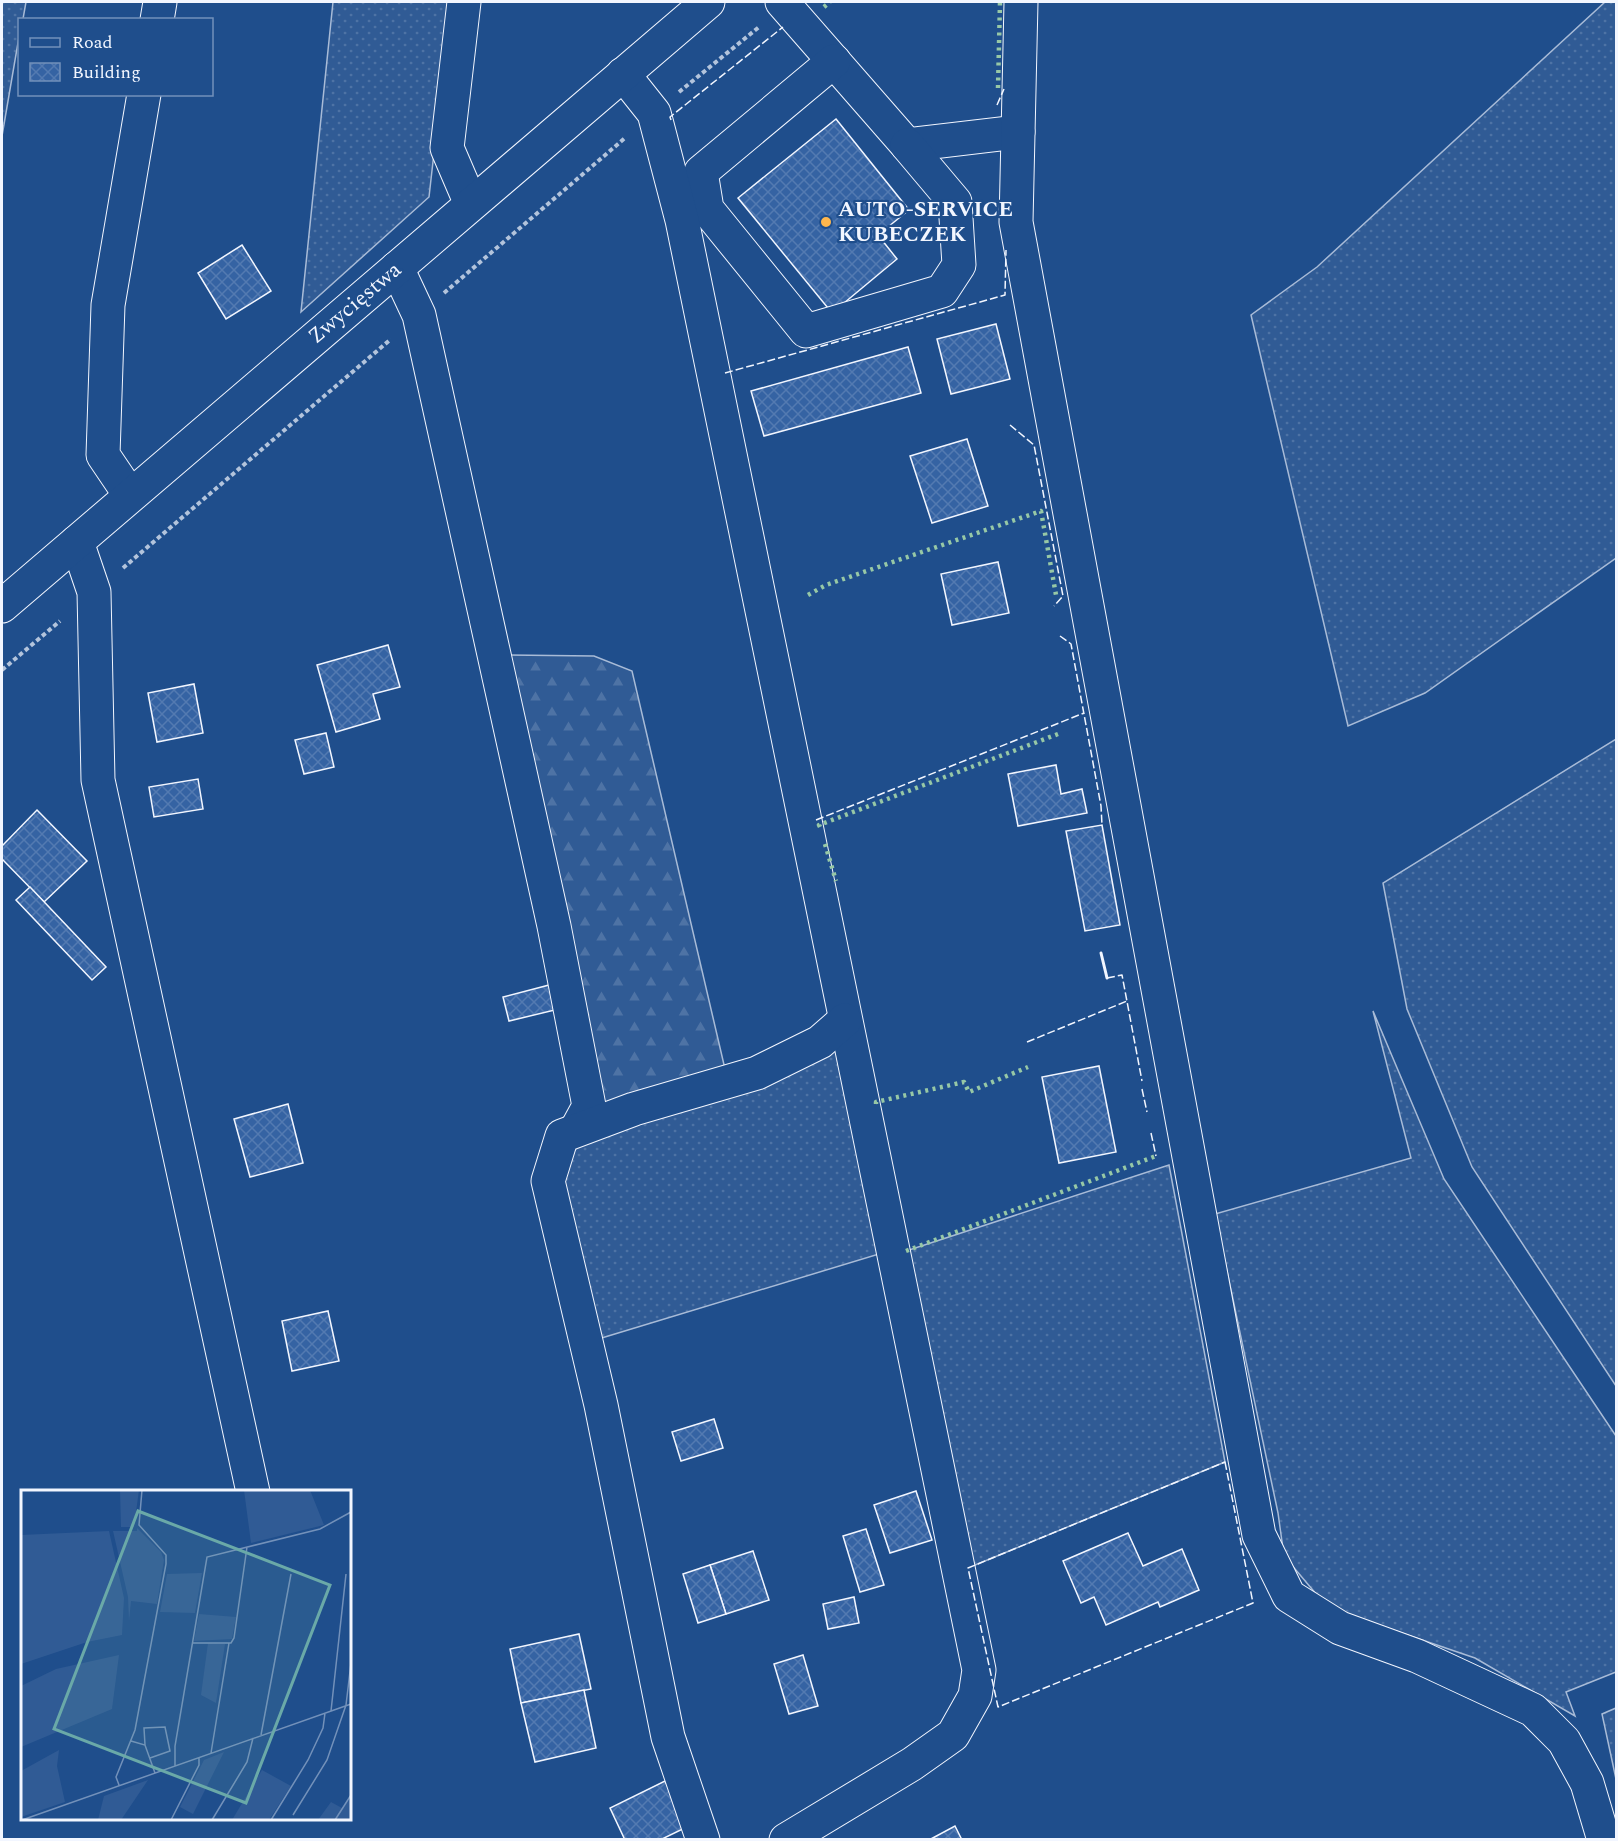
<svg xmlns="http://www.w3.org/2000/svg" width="1618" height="1841" viewBox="0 0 1618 1841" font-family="Spectral,serif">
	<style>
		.grass { fill: url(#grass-dots); stroke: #a8bbd7; stroke-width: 1.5 }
		.forest { fill: url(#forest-firs); stroke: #a8bbd7; stroke-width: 1.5 }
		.building { fill: url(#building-cross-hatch); stroke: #f2f6ff; stroke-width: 1.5 }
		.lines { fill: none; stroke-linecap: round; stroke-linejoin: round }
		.minor-casing { stroke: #f2f6ff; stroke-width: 35 }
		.major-casing { stroke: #f2f6ff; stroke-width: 35 }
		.path { stroke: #b3c4dc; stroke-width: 4; stroke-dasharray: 4.5 3; stroke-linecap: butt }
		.minor { stroke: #1f4e8c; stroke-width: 33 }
		.major { stroke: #1f4e8c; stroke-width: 33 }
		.hedge { stroke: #97c8a6; stroke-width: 4.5; stroke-dasharray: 3 4.5; stroke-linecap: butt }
		.fence { stroke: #f2f6ff; stroke-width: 1.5; stroke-dasharray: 8 3; stroke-linecap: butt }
		.wall { stroke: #f2f6ff; stroke-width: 3 }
		.poi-dot { fill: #ffb74d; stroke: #1f4e8c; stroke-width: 2 }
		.labels { text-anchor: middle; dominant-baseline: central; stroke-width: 4.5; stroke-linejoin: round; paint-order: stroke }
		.poi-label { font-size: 22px; font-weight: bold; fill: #f2f6ff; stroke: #1f4e8c; text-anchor: start }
		.street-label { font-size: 22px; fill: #f2f6ff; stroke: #1f4e8c }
		.inset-road { fill: none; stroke: #7391ba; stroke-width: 1.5 }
		.view { fill: #6aa9a8; fill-opacity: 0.15; stroke: #6aa9a8; stroke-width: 3 }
		.inset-edge { fill: none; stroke: #f2f6ff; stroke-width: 3 }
	</style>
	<defs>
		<pattern id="grass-dots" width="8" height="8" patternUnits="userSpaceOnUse" patternTransform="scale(1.5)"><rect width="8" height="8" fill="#305b95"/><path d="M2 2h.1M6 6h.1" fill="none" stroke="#4e73a5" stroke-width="1.8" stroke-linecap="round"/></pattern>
		<pattern id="forest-firs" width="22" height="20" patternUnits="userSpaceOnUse" patternTransform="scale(1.5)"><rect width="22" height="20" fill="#305b95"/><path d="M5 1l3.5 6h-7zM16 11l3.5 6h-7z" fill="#4e73a5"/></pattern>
		<pattern id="building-cross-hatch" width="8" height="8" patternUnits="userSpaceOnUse" patternTransform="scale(1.5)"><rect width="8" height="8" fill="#3563a3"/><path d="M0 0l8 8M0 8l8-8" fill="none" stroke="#537ab1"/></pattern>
	</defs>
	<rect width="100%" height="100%" fill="#1f4e8c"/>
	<!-- grass -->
	<g class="grass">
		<polygon points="2,2 26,2 23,19 20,20 19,37 2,136"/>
		<polygon points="333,2 451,2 429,197 301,312"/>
		<polygon points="1605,2 1616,2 1616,558 1425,693 1348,726 1251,315 1317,267"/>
		<polygon points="1616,739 1616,1386 1472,1167 1407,1009 1383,883"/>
		<polygon points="1373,1011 1444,1179 1616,1436 1616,1672 1566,1692 1575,1716 1475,1658 1328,1608 1284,1556 1278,1513 1215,1214 1411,1158"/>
		<polygon points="840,1046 879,1254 595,1340 558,1189 565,1164 583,1139"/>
		<polygon points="1169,1165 1225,1462 968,1568 906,1251"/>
		<polygon points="1616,1708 1616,1779 1602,1714"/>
	</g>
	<!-- forest -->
	<polygon class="forest" points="500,655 594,656 632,671 725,1069 600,1108"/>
	<!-- building -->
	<g class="building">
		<polygon points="836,119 909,210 878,235 897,259 832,313 738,198"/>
		<polygon points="242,245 271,291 226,319 198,273"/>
		<polygon points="996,324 1010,379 951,394 937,339"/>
		<polygon points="908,347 921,393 764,436 751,391"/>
		<polygon points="967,439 988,506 932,523 910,456"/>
		<polygon points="998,562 1009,613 952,625 941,574"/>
		<polygon points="388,645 400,687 373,694 380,719 336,732 317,665"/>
		<polygon points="194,684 203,733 157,742 148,693"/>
		<polygon points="326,733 334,767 304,774 295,740"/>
		<polygon points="1056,765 1061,794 1082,789 1087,813 1018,826 1008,774"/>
		<polygon points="198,779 203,809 154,817 149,787"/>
		<polygon points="37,810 87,861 44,902 2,859 2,846"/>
		<polygon points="1102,825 1120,925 1085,931 1066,831"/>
		<polygon points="30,887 106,967 92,980 16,900"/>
		<polygon points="553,984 559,1009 509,1021 503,997"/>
		<polygon points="1099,1066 1116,1152 1059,1163 1042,1077"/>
		<polygon points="288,1104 303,1163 250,1177 234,1119"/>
		<polygon points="328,1311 339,1361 292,1371 282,1321"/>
		<polygon points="714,1419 723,1448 681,1461 672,1432"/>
		<polygon points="916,1491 932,1540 890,1553 874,1505"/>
		<polygon points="866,1529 884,1585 860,1592 843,1536"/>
		<polygon points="1128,1533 1143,1566 1182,1549 1199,1590 1160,1607 1158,1602 1106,1625 1094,1597 1081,1603 1063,1561"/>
		<polygon points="753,1551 769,1600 726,1614 710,1565"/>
		<polygon points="710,1565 726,1614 698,1623 683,1574"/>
		<polygon points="854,1597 859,1623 828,1629 823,1604"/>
		<polygon points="579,1634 591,1689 521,1703 510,1649"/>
		<polygon points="803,1655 818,1706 789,1714 774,1664"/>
		<polygon points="584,1690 596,1748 535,1762 521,1703"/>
		<polygon points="665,1781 687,1827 660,1840 625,1840 610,1808"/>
		<polygon points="955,1826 962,1840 929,1840"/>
	</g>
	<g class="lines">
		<!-- minor casing -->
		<g class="minor-casing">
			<g id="minor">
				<polyline points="464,2 447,148 471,204"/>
				<polyline points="782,2 907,145 1018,132"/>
				<polyline points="1021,2 1016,222 1259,1535 1289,1596 1340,1628 1417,1656 1533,1710 1564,1741 1587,1783 1604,1840"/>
				<polyline points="157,20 160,2"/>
				<polyline points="834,61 701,172 707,209 806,331 942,291 959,265 955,202 907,145"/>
				<polyline points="623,74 654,113 682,220 979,1670 975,1696 953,1735 912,1764 786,1840"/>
				<polyline points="397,268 419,315 554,926 589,1106 576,1130"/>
				<polyline points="130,495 103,455 108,305 144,94"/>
				<polyline points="77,542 94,592 98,780 253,1492"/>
				<polyline points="703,1840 668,1737 601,1405 548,1181 562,1136 634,1109 757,1073 820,1042 845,1020"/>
			</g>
		</g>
		<!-- major casing -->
		<g class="major-casing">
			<polyline id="major" points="2,606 708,2"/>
		</g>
		<!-- path -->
		<g class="path">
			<polyline points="679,92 759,27"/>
			<polyline points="444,293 625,138"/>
			<polyline points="123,568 391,339"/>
			<polyline points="2,670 60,621"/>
		</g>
		<!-- minor -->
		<use href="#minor" class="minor"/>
		<!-- major -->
		<use href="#major" class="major"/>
		<!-- hedge -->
		<g class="hedge">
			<polyline points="824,7 830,2"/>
			<polyline points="998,88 1000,2"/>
			<polyline points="808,595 826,585 1041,511 1056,595"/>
			<polyline points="820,827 819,825 1058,734"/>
			<polyline points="825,844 836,881"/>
			<polyline points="876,1104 876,1102 964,1082 969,1092 1028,1067"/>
			<polyline points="906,1251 1156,1156"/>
		</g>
		<!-- fence -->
		<g class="fence">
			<polyline points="811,2 812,2"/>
			<polyline points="997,105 1004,89"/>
			<polyline points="671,120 670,117 783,27"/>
			<polyline points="725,373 1005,295 1006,250"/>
			<polyline points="1010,425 1034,445 1063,596 1054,606"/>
			<polyline points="1060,636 1071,644 1101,806 1102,825"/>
			<polyline points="816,820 1084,713"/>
			<polyline points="1107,978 1122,975 1142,1081"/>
			<polyline points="1027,1042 1127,1001"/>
			<polyline points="1142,1089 1147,1112"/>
			<polyline points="1151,1133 1156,1156"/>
			<polygon points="1225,1462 1253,1603 998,1707 968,1568"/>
		</g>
		<!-- wall -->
		<polyline class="wall" points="1101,953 1107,978"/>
	</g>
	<!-- markers -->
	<circle class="poi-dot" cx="826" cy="222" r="6"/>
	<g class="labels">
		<!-- poi labels -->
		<g class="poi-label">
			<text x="838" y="209">AUTO-SERVICE<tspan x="838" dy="25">KUBECZEK</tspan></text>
		</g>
		<!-- street labels -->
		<g class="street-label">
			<text transform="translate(355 303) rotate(-40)">Zwycięstwa</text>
		</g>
	</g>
	<!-- overview -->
	<g transform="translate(21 1490)">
		<rect width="330" height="330" fill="#1f4e8c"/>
		<path d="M 99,0 L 118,0 L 113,37 L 100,37 ZM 223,0 L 289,0 L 303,35 L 230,53 ZM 116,38 L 140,62 L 143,70 L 136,114 L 110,111 L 108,131 L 107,107 L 92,41 L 116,41 ZM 88,41 L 103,108 L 101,145 L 66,152 L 0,174 L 0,45 ZM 181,83 L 174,123 L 139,122 L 146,84 ZM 178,124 L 215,127 L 211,149 L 173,151 ZM 98,165 L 91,219 L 0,257 L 0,196 L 35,179 ZM 38,260 L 36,276 L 44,312 L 0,327 L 0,281 ZM 203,262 L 172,324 L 159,317 L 183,270 ZM 241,280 L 270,296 L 248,330 L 211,330 ZM 127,290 L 100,330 L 77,330 L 83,306 L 17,330 ZM 330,308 L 330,330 L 297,330 L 310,312 L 321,318 Z" fill="#305b95"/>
		<path d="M 187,153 L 204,154 L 195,213 L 180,205 Z" fill="#305b95"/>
		<path class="inset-road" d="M 171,153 L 210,153 L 213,148 L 226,57M 310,221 L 325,84M 240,245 L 270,84M 110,251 L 124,255 L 134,283M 124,255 L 123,238 L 144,237 L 149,261 L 129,268M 190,263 L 208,153M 154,276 L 154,256 L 186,67 L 299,39 L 330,22M 98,295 L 95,287 L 114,240 L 145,74 L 145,65 L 118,35 L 121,0M 272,325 L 306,270 L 325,215 L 330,173M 1,330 L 330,214M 150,330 L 178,275 L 178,267M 191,330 L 226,272 L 232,248M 250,330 L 287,270 L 302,238 L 304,223M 314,330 L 330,305"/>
		<path class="view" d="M 117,21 L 309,95 L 225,313 L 33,239 Z"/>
		<rect width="330" height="330" class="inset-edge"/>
	</g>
	<!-- border -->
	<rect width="1618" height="1841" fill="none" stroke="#f2f6ff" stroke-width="6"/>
	<!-- legend -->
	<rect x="18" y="18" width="195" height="78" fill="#1f4e8c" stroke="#7391ba" stroke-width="1.5"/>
	<rect x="30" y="38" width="30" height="9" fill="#1f4e8c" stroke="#7391ba" stroke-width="1.5"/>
	<text x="72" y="48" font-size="18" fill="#f2f6ff">Road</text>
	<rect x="30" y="63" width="30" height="18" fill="url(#building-cross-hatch)" stroke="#7391ba" stroke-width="1.5"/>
	<text x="72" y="78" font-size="18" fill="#f2f6ff">Building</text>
</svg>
